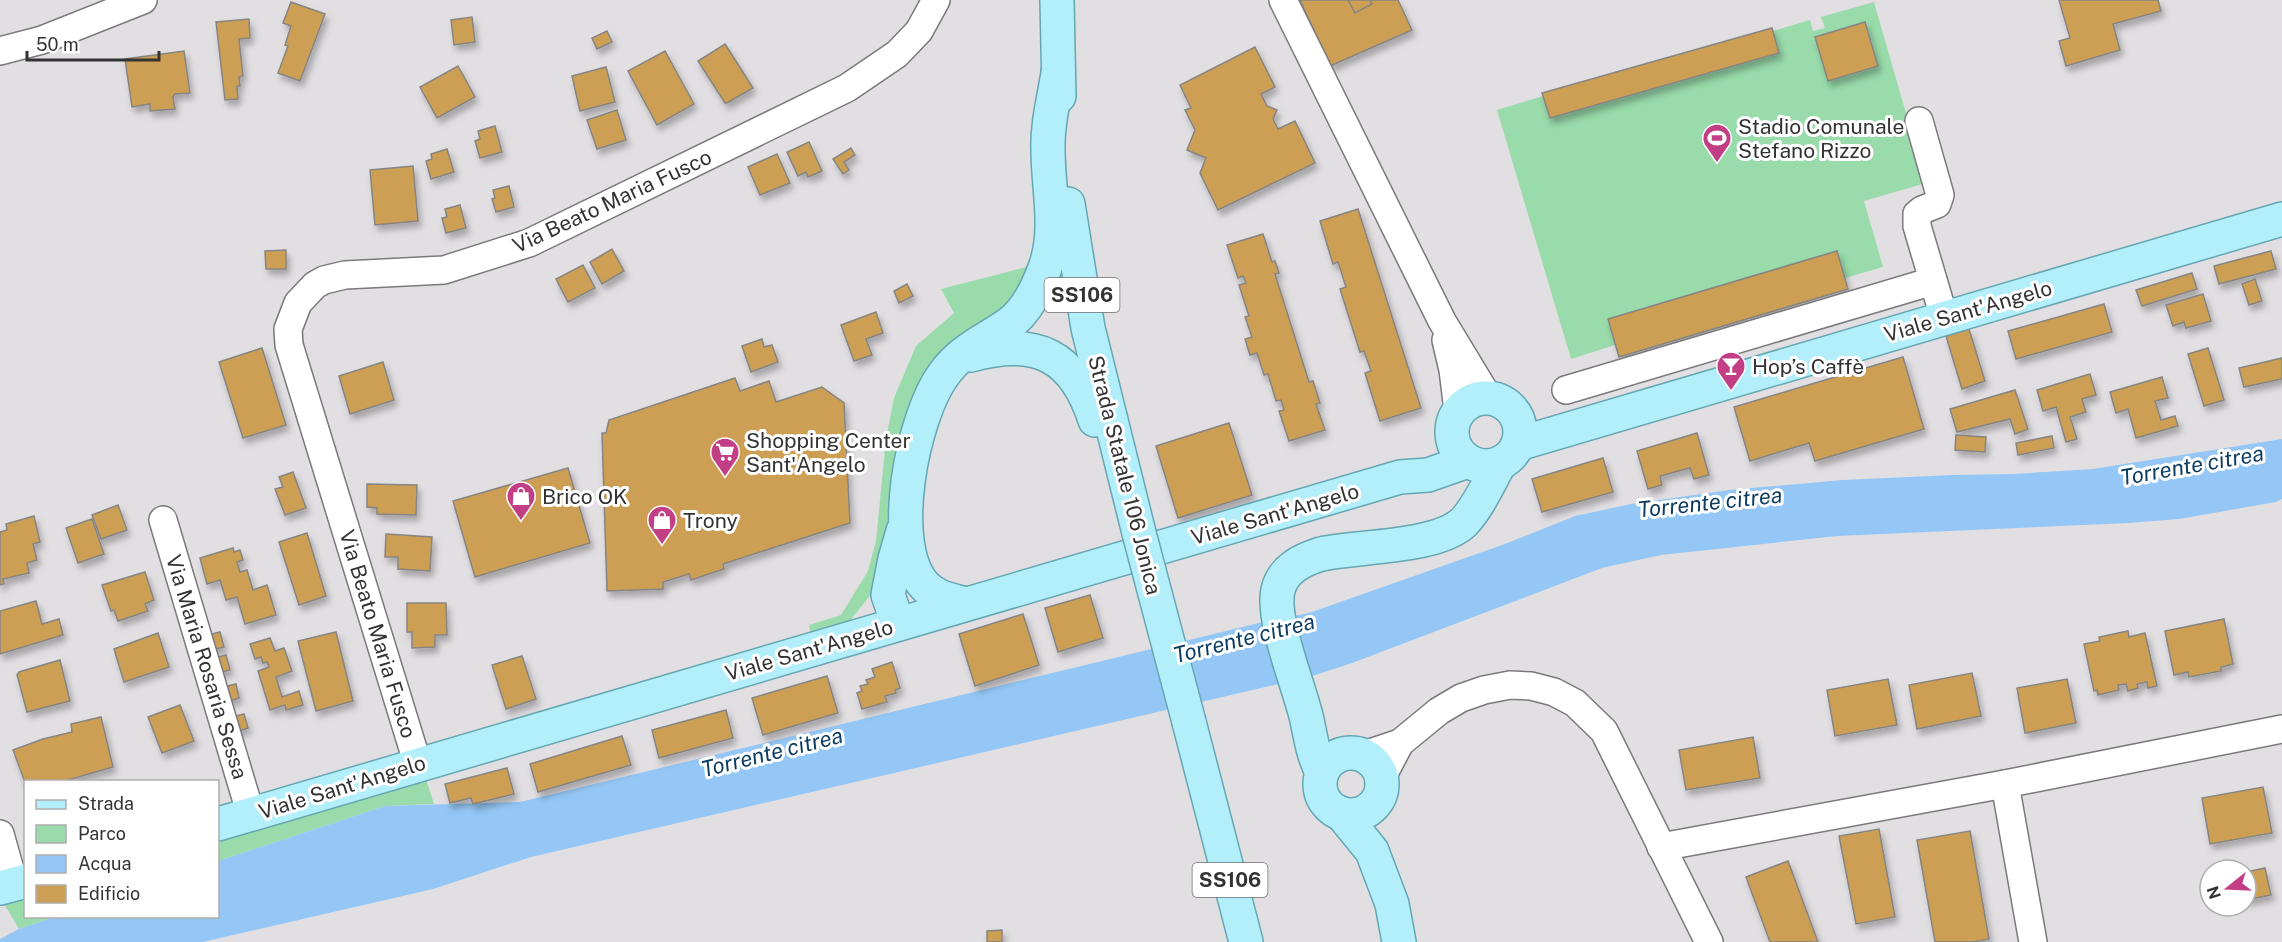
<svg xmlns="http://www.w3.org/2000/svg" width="2282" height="942" viewBox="0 0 2282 942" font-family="'Public Sans',sans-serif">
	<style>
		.green { fill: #99dbab }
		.water { fill: #94c7f6 }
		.building { fill: #cd9f55; stroke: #878582; stroke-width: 1.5; filter: url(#shadow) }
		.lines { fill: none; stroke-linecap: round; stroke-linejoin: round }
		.minor-casing { stroke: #7b797c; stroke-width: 30 }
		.major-casing { stroke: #65a6b3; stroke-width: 36 }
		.minor { stroke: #fff; stroke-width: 27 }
		.major { stroke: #b3effb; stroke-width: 33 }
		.major-bridge-casing { stroke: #65a6b3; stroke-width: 36; stroke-linecap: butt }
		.major-bridge { stroke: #b3effb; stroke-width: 33 }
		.labels { text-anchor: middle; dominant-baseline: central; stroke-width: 6; stroke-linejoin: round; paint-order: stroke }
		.shield { fill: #fff; stroke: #717071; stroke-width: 1.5 }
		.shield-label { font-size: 20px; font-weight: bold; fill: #343334 }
		.poi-label { font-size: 21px; fill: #343334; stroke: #fff; text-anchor: start }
		.street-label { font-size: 21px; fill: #343334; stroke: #fff }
		.water-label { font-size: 22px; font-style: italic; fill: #0c3d63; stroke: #fff }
	</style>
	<defs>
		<filter id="shadow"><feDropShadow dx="3" dy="5.5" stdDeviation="3" flood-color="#0004"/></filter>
	</defs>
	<rect width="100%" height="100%" fill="#e2dfe2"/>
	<!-- green -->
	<g class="green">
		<polygon points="1874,2 1926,183 1864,201 1883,267 1845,278 1848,289 1619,357 1615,345 1571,359 1497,110 1543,96 1542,93 1772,28 1773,31 1810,20 1813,31 1825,28 1821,17"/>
		<polygon points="1038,264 1033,281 968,341 872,593 845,627 812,637 809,625 841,615 868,571 876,541 886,439 894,398 916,346 954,313 941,289"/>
		<polygon points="426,779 434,804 385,806 218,861 218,839"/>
		<polygon points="25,895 26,916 55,917 19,929 3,902"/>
	</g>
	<!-- water -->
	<polygon class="water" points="2282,439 2282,499 2276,502 2179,519 2129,523 1837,536 1661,555 1602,568 1352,663 1309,677 531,857 433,889 203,942 0,942 0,939 19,929 55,917 218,916 218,861 385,806 520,802 1259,623 1309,613 1505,544 1575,516 1631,504 1729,490 1843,480 1953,475 2014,474 2093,469"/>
	<!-- building -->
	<g class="building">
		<polygon points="1300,0 1398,0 1412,30 1330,66"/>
		<polygon points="1348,0 1370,0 1372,4 1355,13"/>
		<polygon points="2059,0 2158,0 2161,11 2113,24 2120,50 2066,66 2059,41 2070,38"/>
		<polygon points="291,2 325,14 300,81 278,73 288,46 285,45 291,26 283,23"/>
		<polygon points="472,17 475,42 454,45 451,20"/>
		<polygon points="249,19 250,38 239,39 243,76 239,77 240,86 237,86 238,99 225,100 216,22"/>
		<polygon points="1865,22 1878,66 1828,81 1815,37"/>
		<polygon points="1772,28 1779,53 1550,118 1542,93"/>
		<polygon points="607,31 612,42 597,49 592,38"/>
		<polygon points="725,44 753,88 727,103 725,103 698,61"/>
		<polygon points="1255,47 1275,87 1261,94 1267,106 1277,110 1273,119 1278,129 1295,121 1315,163 1218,210 1200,173 1206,158 1187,150 1195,130 1185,110 1191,108 1180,85"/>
		<polygon points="184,51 190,93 175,94 173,97 175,109 150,111 150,104 132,107 125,59"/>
		<polygon points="665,51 694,104 657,125 628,71"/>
		<polygon points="458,66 475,97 437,118 420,87"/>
		<polygon points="606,67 615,102 580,111 572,76"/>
		<polygon points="617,110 626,140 597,149 587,120"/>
		<polygon points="495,126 502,152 480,158 475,141 480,139 478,131"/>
		<polygon points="809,142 822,171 808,177 806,172 798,176 787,152"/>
		<polygon points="851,148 855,155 844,162 849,170 843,174 833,159"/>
		<polygon points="447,149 454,172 431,179 426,161 432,159 431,154"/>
		<polygon points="777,154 790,183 760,195 748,167"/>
		<polygon points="413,166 418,221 375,225 370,170"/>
		<polygon points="509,186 514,207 496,212 492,199 495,198 493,190"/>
		<polygon points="460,205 466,228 446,233 442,218 447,217 445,209"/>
		<polygon points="1358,209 1421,408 1380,421 1365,373 1371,371 1364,351 1360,352 1340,289 1346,287 1338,262 1333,264 1320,221"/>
		<polygon points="1263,234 1272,262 1275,261 1279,273 1275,274 1309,382 1313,381 1320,403 1316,404 1325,430 1289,441 1279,411 1284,410 1281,400 1276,401 1268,374 1264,375 1257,353 1250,355 1245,339 1252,337 1245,317 1249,316 1239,285 1246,283 1243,276 1238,278 1227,245"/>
		<polygon points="612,249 624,271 602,284 590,262"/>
		<polygon points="286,250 286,269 266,269 265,251"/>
		<polygon points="1837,251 1848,289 1619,357 1608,319"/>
		<polygon points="2271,251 2276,269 2219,284 2214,266"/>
		<polygon points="583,265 595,288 568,302 556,279"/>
		<polygon points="2192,273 2197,289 2142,306 2136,290"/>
		<polygon points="2255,279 2262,301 2249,305 2242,284"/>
		<polygon points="907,284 913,296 899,303 894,291"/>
		<polygon points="2203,294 2211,321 2186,328 2184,322 2173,326 2166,305"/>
		<polygon points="2104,304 2112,332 2016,359 2008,331"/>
		<polygon points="876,312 883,333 866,339 872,355 854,361 841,325"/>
		<polygon points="1969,329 1985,381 1962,389 1946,336"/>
		<polygon points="762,339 764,347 772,345 778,362 751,372 742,346"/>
		<polygon points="262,348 286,425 243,438 219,362"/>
		<polygon points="2208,348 2224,400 2204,406 2188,354"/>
		<polygon points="1903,357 1924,429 1815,461 1809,443 1750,461 1734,407"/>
		<polygon points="2282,358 2282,379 2244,387 2239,368"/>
		<polygon points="383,362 394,400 350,414 339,376"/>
		<polygon points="2090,374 2096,395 2082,399 2086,412 2070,417 2077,439 2066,442 2056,407 2043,411 2037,390"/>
		<polygon points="2162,377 2168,398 2155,401 2161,420 2175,416 2178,426 2136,438 2128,409 2116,413 2110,392"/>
		<polygon points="735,378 740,391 769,381 776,402 822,387 844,403 850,523 723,564 724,569 691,580 689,574 663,582 663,589 607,591 602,433 606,433 609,420"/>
		<polygon points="2015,390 2028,429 2015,434 2010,419 1957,432 1950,409"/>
		<polygon points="1229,423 1252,495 1178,518 1156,446"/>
		<polygon points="1697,433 1709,475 1694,479 1690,468 1660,476 1662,485 1648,489 1637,451"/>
		<polygon points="1956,435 1986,437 1985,452 1955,450"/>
		<polygon points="2052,436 2054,448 2018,455 2016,443"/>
		<polygon points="1603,458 1613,492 1542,512 1532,479"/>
		<polygon points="568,468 590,543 475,577 453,501"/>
		<polygon points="293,472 306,508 285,515 275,489 283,487 279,477"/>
		<polygon points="367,484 417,485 416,515 377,514 377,508 367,507"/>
		<polygon points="118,505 127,530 101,539 92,515"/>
		<polygon points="34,516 40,542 33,544 37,560 27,563 29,573 3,579 4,584 0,585 0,532 7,530 6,524"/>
		<polygon points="92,519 104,554 78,563 66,528"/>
		<polygon points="307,533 326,596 299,605 279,542"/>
		<polygon points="386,534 432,537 430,571 398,569 398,557 385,557"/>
		<polygon points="233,548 234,552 240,550 243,560 237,562 240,572 247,570 253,590 267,585 276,615 245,624 237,597 226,600 220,580 207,584 200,558"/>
		<polygon points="145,572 154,600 145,604 148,611 118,621 114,610 111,611 102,585"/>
		<polygon points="1090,595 1103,638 1058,652 1045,608"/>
		<polygon points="36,601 42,624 59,619 63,635 0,654 0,611"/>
		<polygon points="407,603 446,603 447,635 435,635 435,647 412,648 412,632 407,632"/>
		<polygon points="1023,614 1039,665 975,686 959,634"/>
		<polygon points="2224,619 2233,664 2221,667 2221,671 2189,677 2188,672 2174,675 2165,631"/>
		<polygon points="2128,631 2129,637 2145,633 2157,686 2148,688 2147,682 2137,684 2138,688 2128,691 2126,684 2118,685 2119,690 2098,695 2097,690 2094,691 2084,644 2100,641 2099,637"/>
		<polygon points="220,632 224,647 212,650 208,635"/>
		<polygon points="336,632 353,701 316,711 298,641"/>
		<polygon points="158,633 169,667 124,682 114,649"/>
		<polygon points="270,638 275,651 284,648 292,671 276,677 282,697 299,691 303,705 286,710 285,705 270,710 258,671 269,667 267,662 263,663 261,657 255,659 250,644"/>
		<polygon points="226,655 230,670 218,673 214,658"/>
		<polygon points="522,656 536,699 506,709 492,665"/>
		<polygon points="60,660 70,701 27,712 17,675 19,672"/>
		<polygon points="892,662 900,688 895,690 896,693 885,696 887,702 862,709 857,693 862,691 860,686 868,684 866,680 875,677 872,669"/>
		<polygon points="1972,673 1981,716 1917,729 1909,685"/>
		<polygon points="827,676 838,713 763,735 752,698"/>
		<polygon points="1888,679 1897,725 1835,736 1827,690"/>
		<polygon points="2067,679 2076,723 2025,733 2017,688"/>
		<polygon points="236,684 239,698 227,702 223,687"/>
		<polygon points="180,705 194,741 162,753 148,717"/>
		<polygon points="726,710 733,738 659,758 652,730"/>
		<polygon points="244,714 248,728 236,732 232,717"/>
		<polygon points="101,717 113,767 61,782 26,782 26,785 13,750 43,739 72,732 71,724"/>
		<polygon points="622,736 631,765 538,792 530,764"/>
		<polygon points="1753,737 1760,778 1686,790 1679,750"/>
		<polygon points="507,768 514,794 473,804 471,798 450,803 445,784"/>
		<polygon points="2263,787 2272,833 2210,844 2202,798"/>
		<polygon points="1879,829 1895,917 1856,924 1839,836"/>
		<polygon points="1970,831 1989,939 1974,942 1935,942 1917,840"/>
		<polygon points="1788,861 1818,942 1770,942 1746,877"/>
		<polygon points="2265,868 2271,895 2246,900 2246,872"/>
		<polygon points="1002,930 1002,942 987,942 987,931"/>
	</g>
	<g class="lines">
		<!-- minor casing -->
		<g class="minor-casing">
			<g id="minor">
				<polyline points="1283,0 1442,321 1488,397"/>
				<polyline points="0,51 42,40 143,0"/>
				<polyline points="1919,121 1940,195 1937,204 1922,210 1917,214 1917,226 1944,317"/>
				<polyline points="1446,340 1453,370 1458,410"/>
				<polyline points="1566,390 1933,281"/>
				<polyline points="163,520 251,815"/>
				<polyline points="1364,755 1400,743"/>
				<polyline points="418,765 289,345 288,329 298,303 315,285 324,280 345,275 444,270 529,243 847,88 897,54 919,31 936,0"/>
				<polyline points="1382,777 1400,743 1439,711 1461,698 1484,690 1510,685 1531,686 1554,692 1575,703 1604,731 1709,942"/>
				<polyline points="2005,784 2033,942"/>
				<polyline points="0,834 14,884"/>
				<polyline points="1661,847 2005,784 2282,729"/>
			</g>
		</g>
		<!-- major casing -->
		<g class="major-casing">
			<g id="major">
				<polyline points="1057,0 1059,96"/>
				<polyline points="1068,204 1088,328 1139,533"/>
				<path d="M 971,355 C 1036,337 1074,355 1095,420"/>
				<circle cx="1486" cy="432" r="34"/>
				<polyline points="1518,444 2282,219"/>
				<path d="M 966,604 C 952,600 936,598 925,586 C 886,545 913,415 944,374 C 962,349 985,341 1009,324 C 1027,311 1037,289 1045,268 C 1059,229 1048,190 1048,150 C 1047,125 1054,98 1058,73"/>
				<polyline points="898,624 888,595 895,559 903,531"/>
				<polyline points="1189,722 1246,942"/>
				<circle cx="1351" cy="784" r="31"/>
				<path d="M 1322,772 C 1313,755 1311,739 1307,720 C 1300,688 1271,620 1278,590 C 1283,569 1302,560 1321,554 C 1359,546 1437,548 1464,522 C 1479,506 1489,482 1500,463"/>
				<polyline points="1341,813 1372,851 1392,904 1399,942"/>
				<polyline points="218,824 1400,477 1428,475 1468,461"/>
				<polyline points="0,888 26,881"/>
			</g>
		</g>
		<!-- minor -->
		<use href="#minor" class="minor"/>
		<!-- major -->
		<use href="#major" class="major"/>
		<!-- major-bridge casing -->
		<g class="major-bridge-casing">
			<polyline id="major-bridge" points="1139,533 1189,722"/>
		</g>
		<!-- major-bridge -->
		<use href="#major-bridge" class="major-bridge"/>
	</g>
	<!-- icons -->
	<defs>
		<g id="stadium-pin" transform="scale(1.5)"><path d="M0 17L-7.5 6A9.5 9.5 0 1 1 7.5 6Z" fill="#c33f85" stroke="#fff"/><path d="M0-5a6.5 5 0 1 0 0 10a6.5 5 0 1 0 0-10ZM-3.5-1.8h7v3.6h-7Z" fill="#fff"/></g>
		<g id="bar-pin" transform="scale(1.5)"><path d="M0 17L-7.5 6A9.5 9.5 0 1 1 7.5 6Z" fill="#c33f85" stroke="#fff"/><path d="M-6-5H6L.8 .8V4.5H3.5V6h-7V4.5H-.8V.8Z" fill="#fff"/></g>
		<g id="supermarket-pin" transform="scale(1.5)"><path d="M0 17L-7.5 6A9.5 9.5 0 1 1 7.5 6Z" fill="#c33f85" stroke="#fff"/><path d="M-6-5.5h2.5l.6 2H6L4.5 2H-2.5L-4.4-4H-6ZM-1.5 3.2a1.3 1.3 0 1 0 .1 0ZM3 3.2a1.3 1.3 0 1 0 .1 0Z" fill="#fff"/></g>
		<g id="shop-pin" transform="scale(1.5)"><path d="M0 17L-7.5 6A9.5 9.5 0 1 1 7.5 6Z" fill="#c33f85" stroke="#fff"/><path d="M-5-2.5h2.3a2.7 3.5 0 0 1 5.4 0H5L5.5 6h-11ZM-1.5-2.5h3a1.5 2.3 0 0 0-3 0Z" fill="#fff"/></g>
	</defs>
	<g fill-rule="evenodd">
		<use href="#stadium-pin" x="1717" y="138"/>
		<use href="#bar-pin" x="1731" y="366"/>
		<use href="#supermarket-pin" x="725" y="452"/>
		<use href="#shop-pin" x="521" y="496"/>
		<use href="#shop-pin" x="662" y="520"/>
	</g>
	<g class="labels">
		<!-- shield labels -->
		<g class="shield">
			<rect x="1044.5" y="278" width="75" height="34" rx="4.5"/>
			<rect x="1192.5" y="863" width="75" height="34" rx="4.5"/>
		</g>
		<g class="shield-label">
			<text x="1082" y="295">SS106</text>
			<text x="1230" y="880">SS106</text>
		</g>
		<!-- poi labels -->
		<g class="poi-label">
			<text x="1738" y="126">Stadio Comunale<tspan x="1738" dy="24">Stefano Rizzo</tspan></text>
			<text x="1752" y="366">Hop’s Caffè</text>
			<text x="746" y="440">Shopping Center<tspan x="746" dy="24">Sant'Angelo</tspan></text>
			<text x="542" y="496">Brico OK</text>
			<text x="683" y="520">Trony</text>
		</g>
		<!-- street labels -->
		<g class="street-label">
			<text transform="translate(612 201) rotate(-25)">Via Beato Maria Fusco</text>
			<text transform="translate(1968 311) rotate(-16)">Viale Sant'Angelo</text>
			<text transform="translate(1125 475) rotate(76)">Strada Statale 106 Jonica</text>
			<text transform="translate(1275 514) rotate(-16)">Viale Sant'Angelo</text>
			<text transform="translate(378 634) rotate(73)">Via Beato Maria Fusco</text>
			<text transform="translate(809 650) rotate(-16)">Viale Sant'Angelo</text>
			<text transform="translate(207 667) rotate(73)">Via Maria Rosaria Sessa</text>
			<text transform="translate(342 787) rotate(-17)">Viale Sant'Angelo</text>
		</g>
		<!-- water labels -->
		<g class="water-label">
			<text transform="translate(2192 465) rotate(-10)">Torrente citrea</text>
			<text transform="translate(1710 502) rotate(-6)">Torrente citrea</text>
			<text transform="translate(1244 638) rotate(-14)">Torrente citrea</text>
			<text transform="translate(772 752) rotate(-14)">Torrente citrea</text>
		</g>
	</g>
	<!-- legend -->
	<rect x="24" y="780" width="195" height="138" fill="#ffffff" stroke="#aeadae" stroke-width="1.5"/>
	<rect x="36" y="800" width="30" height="9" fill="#b3effb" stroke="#aeadae" stroke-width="1.5"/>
	<text x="78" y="810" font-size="18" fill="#343334">Strada</text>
	<rect x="36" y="825" width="30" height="18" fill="#99dbab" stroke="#aeadae" stroke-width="1.5"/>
	<text x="78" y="840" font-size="18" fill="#343334">Parco</text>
	<rect x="36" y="855" width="30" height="18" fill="#94c7f6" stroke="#aeadae" stroke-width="1.5"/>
	<text x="78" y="870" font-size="18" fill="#343334">Acqua</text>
	<rect x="36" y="885" width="30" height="18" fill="#cd9f55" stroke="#aeadae" stroke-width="1.5"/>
	<text x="78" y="900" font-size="18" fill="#343334">Edificio</text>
	<!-- north arrow -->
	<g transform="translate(2228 888) rotate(252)"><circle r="28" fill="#ffffff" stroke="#aeadae" stroke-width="1.5"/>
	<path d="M0-4.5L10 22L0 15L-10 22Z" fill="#c33f85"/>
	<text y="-9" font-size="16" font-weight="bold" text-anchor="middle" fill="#343334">N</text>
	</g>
	<!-- scale -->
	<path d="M27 51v9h132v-9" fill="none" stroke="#343334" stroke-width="3"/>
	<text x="36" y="51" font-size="18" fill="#343334" stroke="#ffffff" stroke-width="4.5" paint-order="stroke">50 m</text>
</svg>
